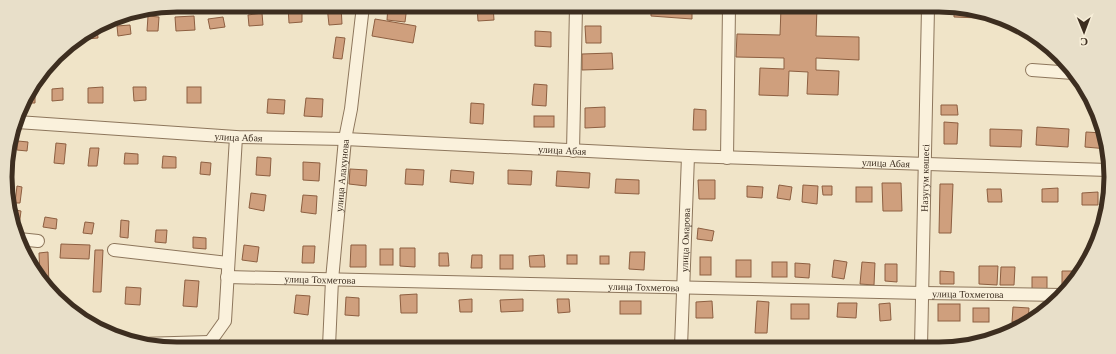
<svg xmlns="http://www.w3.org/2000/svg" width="1116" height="354" viewBox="0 0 1116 354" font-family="'Times New Roman',serif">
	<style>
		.building { fill: #cf9f7d; stroke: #8d5f41 }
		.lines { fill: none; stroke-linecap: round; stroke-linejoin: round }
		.minor-casing { stroke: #8d765c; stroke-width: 14 }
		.minor { stroke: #faf1dc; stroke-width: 12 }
		.labels { text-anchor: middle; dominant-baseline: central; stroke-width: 4; stroke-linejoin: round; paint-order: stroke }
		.street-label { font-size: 10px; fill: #3d2e20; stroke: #f7eed8 }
		.rim { fill: none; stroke: #3d2e20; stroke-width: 5 }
	</style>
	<rect width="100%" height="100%" fill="#f0e4c8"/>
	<!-- building -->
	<g class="building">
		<polygon points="288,6 302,6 302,22 289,23"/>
		<polygon points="327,6 341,6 342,24 329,25"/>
		<polygon points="388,6 407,6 405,22 387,20"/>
		<polygon points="477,6 493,6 494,20 478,21"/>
		<polygon points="542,7 554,7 554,11 542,10"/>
		<polygon points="651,7 692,7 692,19 651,16"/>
		<polygon points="781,8 817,8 816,36 859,37 859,60 816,58 816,70 839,71 838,95 807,94 808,72 789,71 788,96 759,95 760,68 784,69 784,58 736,57 737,34 780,35"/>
		<polygon points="954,8 973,8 980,12 980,18 954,17"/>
		<polygon points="262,13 263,25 249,26 248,15"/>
		<polygon points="148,16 159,17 158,31 147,31"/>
		<polygon points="194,16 195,30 176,31 175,17"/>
		<polygon points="223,17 225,27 210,29 208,19"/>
		<polygon points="375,19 416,26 413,43 372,36"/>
		<polygon points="130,25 131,34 118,36 117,26"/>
		<polygon points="585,26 601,26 601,43 586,43"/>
		<polygon points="97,27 98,38 86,39 85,34"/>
		<polygon points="535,31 551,32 551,47 535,46"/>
		<polygon points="336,37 345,38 342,59 333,58"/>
		<polygon points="612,53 613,69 582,70 582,54"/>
		<polygon points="534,84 547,85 546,106 532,105"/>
		<polygon points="33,87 35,87 35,103 22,103"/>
		<polygon points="103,87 103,103 88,103 88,88"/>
		<polygon points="133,87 146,87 146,100 134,101"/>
		<rect x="187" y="87" width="14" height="16"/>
		<polygon points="63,88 63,100 52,101 52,89"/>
		<polygon points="306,98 323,99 322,117 304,116"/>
		<polygon points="268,99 285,100 284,114 267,113"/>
		<polygon points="471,103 484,104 483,124 470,123"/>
		<polygon points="941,105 957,105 958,115 941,115"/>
		<polygon points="605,107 605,127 585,128 585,108"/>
		<polygon points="694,109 706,110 706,130 693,130"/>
		<rect x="534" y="116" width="20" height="11"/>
		<polygon points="944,122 958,123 957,144 944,144"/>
		<polygon points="1037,127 1069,129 1068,147 1036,145"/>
		<polygon points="990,129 1022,130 1021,147 990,146"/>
		<polygon points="1086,132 1103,133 1108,144 1108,149 1085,147"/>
		<polygon points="18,141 28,142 27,151 17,150"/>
		<polygon points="56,143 66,144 64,164 54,163"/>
		<polygon points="90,148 99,148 97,166 88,166"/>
		<polygon points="125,153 138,154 138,164 124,164"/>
		<polygon points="163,156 176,157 176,168 162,168"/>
		<polygon points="257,157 271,158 270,176 256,175"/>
		<polygon points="201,162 211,163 210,175 200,174"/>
		<polygon points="303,162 320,163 319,181 303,180"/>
		<polygon points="350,169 367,170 366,186 349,184"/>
		<polygon points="406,169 424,170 423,185 405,184"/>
		<polygon points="451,170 474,172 473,184 450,182"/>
		<polygon points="508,170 532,171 531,185 508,184"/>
		<polygon points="557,171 590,173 589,188 556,186"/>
		<polygon points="616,179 639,180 639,194 615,193"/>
		<polygon points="698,180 715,180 715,199 699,199"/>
		<polygon points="882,183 901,183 902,211 883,211"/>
		<polygon points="940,184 953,184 951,233 939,233"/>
		<polygon points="779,185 792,187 790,200 777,198"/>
		<polygon points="803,185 818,186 817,204 802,202"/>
		<polygon points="17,186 22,187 20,203 15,203"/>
		<polygon points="747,186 763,187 762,198 747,197"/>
		<polygon points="822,186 832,186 832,195 823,195"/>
		<rect x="856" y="187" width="16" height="15"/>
		<polygon points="1058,188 1058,202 1042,202 1042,189"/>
		<polygon points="987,189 1001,189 1002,202 988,202"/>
		<polygon points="1098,192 1098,205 1082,205 1082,193"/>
		<polygon points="251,193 266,195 264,211 249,208"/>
		<polygon points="303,195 317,196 316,214 301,212"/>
		<polygon points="10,209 21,211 19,226 12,225 11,221"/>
		<polygon points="45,217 57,219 56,229 43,227"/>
		<polygon points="121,220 129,221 128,238 120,237"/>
		<polygon points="85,222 94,223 92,234 83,233"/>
		<polygon points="698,228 714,231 712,241 697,239"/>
		<polygon points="156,230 167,230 166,243 155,242"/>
		<polygon points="193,237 206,238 206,249 193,248"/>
		<polygon points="61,244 90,245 89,259 60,258"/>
		<polygon points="244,245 259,247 257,262 242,260"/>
		<polygon points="351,245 366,245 366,267 350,267"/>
		<polygon points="303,246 315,246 314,263 302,263"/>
		<polygon points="400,248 415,248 415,267 400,266"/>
		<rect x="380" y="249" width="13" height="16"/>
		<polygon points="95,250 103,250 101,292 93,292"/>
		<polygon points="48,252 49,288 40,278 39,253"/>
		<polygon points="630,252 645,252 644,270 629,269"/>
		<polygon points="439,253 448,253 449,266 439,266"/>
		<polygon points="472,255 482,255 482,268 471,268"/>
		<rect x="500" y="255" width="13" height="14"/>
		<polygon points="544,255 545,267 530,267 529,256"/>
		<rect x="567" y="255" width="10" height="9"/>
		<rect x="600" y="256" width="9" height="8"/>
		<rect x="700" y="257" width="11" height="18"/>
		<rect x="736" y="260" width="15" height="17"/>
		<polygon points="834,260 847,262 844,279 832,277"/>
		<rect x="772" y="262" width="15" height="15"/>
		<polygon points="862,262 875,263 874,285 860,284"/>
		<polygon points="795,263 810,264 809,278 795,277"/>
		<polygon points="885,264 897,264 897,282 885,281"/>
		<polygon points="979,266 998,266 997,285 979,284"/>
		<polygon points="1001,267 1015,267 1014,285 1000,285"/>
		<polygon points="940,271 954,272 954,284 940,284"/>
		<polygon points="1062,271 1074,271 1074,280 1065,290 1062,290"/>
		<rect x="1032" y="277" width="15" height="12"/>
		<polygon points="185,280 199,281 197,307 183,306"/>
		<polygon points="126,287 141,288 140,305 125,304"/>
		<polygon points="417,294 417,313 401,313 400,295"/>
		<polygon points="296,295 310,296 308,315 294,313"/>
		<polygon points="346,297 359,298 359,316 345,315"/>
		<polygon points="472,299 472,312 460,312 459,300"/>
		<polygon points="523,299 523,311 501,312 500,300"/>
		<polygon points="557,299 569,299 570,312 558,313"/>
		<rect x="620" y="301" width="21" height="13"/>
		<polygon points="712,301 713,318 696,318 696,302"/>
		<polygon points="757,301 769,302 767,333 755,333"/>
		<polygon points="838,303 857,303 856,318 837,317"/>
		<polygon points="890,303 891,320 880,321 879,304"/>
		<rect x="791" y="304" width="18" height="15"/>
		<rect x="938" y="304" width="22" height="17"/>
		<polygon points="1053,305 1053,306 1040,315 1040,306"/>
		<polygon points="1013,307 1029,308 1028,322 1012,322"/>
		<rect x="973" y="308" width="16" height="14"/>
	</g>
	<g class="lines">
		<!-- minor casing -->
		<g class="minor-casing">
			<g id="minor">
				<polyline points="1032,70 1073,73"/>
				<path id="s1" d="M 17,122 L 236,137 L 345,139 L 688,156 L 1108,170"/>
				<polyline points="573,151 576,7"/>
				<polyline points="727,158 729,7"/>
				<polyline points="19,239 38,241"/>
				<polyline points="114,250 228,263"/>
				<path id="s2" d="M 227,277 L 922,293 L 1062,295"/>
				<polyline points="210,342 225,321 236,137"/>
				<polyline points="139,344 210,342 213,346"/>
				<path id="s3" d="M 329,346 L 332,280 L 345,139 L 351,109 L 363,6"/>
				<path id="s4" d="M 681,347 L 688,156"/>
				<path id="s5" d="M 921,347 L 928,8"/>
			</g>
		</g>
		<!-- minor -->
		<use href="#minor" class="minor"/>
	</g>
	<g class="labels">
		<!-- street labels -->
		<g class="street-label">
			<text stroke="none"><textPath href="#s1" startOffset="222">улица Абая</textPath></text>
			<text stroke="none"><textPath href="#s1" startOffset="546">улица Абая</textPath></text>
			<text stroke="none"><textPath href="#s1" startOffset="870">улица Абая</textPath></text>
			<text stroke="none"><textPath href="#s3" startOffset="171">улица Алахунова</textPath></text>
			<text stroke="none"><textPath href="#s5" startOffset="169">Назугум көшесі</textPath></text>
			<text stroke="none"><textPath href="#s4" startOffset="107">улица Омарова</textPath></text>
			<text stroke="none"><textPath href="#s2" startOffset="93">улица Тохметова</textPath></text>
			<text stroke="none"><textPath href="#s2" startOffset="417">улица Тохметова</textPath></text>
			<text stroke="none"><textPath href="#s2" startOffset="741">улица Тохметова</textPath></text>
		</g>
	</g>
	<!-- crop -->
	<path d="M0 0H1116V354H0ZM177 12H939A165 165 0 0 1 1104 177V177A165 165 0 0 1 939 342H177A165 165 0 0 1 12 177V177A165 165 0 0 1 177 12Z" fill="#e8dfc9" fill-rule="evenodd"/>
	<path class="rim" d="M177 12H939A165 165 0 0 1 1104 177V177A165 165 0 0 1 939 342H177A165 165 0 0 1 12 177V177A165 165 0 0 1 177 12Z"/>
	<!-- north arrow -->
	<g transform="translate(1084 32) rotate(179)" stroke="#f7eed8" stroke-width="3" paint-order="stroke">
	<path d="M0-3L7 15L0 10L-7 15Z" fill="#3d2e20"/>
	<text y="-6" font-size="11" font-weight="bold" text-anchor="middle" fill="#3d2e20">С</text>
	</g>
</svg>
